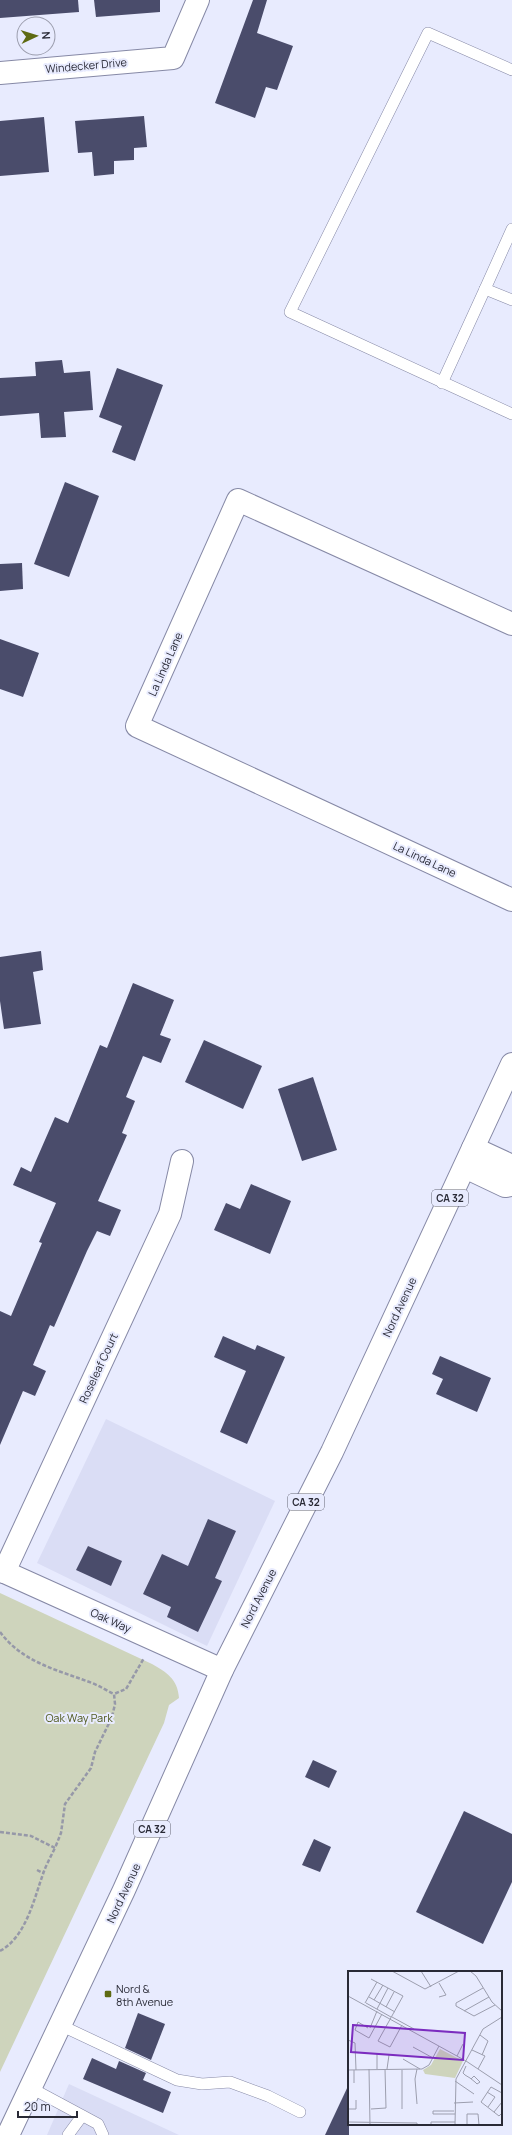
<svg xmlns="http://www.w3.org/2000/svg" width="512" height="2135" viewBox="0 0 512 2135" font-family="Manrope,sans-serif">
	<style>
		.built { fill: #daddf5 }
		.green { fill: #ced4bc }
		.building { fill: #4a4c6b }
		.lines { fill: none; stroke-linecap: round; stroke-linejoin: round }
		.lane-casing { stroke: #8689a6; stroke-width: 12 }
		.street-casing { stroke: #8689a6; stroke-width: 24 }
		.primary-casing { stroke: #8689a6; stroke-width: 24 }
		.path { stroke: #9698a8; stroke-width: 2.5; stroke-dasharray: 4 2; stroke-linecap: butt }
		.lane { stroke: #fff; stroke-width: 11 }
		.street { stroke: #fff; stroke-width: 22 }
		.primary { stroke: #fff; stroke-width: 22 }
		.poi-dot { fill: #5e6a12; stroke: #e8ebfe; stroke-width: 1.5 }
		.labels { text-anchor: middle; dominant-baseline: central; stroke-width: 4; stroke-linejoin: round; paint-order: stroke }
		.shield { fill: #e8ebfe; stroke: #626472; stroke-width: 1 }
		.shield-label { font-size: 10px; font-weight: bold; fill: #292a36 }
		.street-label { font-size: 11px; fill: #292a36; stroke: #e8ebfe }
		.park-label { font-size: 11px; fill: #515b21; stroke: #e8ebfe }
		.poi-label { font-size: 11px; fill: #292a36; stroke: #e8ebfe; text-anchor: start }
		.inset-road { fill: none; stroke: #9c9eae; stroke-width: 1 }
		.view { fill: #7b2cbf; fill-opacity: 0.15; stroke: #7b2cbf; stroke-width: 2 }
		.inset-edge { fill: none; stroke: #292a36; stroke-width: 2 }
	</style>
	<rect width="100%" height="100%" fill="#e8ebfe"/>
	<!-- built -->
	<g class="built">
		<polygon points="106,1419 275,1501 207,1646 37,1563"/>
		<polygon points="69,2084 179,2135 47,2135"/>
	</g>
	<!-- green -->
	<path class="green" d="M 0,1593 L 152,1664 C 166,1672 178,1679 179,1698 L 169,1705 L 164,1723 L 0,2072 Z"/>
	<!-- building -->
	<g class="building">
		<polygon points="0,0 78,0 79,12 0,18"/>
		<polygon points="94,0 160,0 160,12 96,17"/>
		<polygon points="253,0 267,0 257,33 293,46 277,90 266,87 255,118 215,103"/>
		<polygon points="144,116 147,147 134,148 134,160 114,161 114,174 94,176 92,152 78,153 75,121"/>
		<polygon points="44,117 49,172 0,176 0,121"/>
		<polygon points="62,360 64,373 90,371 93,410 64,412 66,437 41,438 39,413 0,416 0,378 36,376 35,362"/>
		<polygon points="117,368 163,385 135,461 112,452 122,426 99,417"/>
		<polygon points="65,482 99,496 69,577 34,564"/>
		<polygon points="22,563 23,589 0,591 0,564"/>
		<polygon points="0,639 39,653 23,697 0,689"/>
		<polygon points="41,951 43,970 33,972 41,1024 4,1029 0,1001 0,957"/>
		<polygon points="133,983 174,1000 160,1035 171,1039 161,1063 143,1056 126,1097 135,1101 122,1133 127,1135 98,1201 121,1210 110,1236 97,1231 87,1251 54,1327 50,1325 33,1365 46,1371 35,1396 23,1391 0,1445 0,1311 11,1316 42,1243 39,1242 56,1203 13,1185 21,1167 31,1172 55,1117 68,1123 100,1045 107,1048"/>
		<polygon points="204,1040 262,1066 243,1109 185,1082"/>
		<polygon points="313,1077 337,1150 302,1161 278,1089"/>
		<polygon points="251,1184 291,1201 270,1254 214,1230 226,1203 240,1209"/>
		<polygon points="223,1336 255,1350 257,1345 285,1357 247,1444 220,1432 246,1371 214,1357"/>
		<polygon points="440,1356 491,1378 477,1412 436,1394 443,1379 432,1374"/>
		<polygon points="208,1519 236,1531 215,1578 222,1581 198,1632 167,1617 171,1607 143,1594 162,1554 188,1566"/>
		<polygon points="88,1546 122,1561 111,1586 76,1570"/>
		<polygon points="313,1760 337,1771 329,1788 305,1777"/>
		<polygon points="464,1811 512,1834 512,1882 483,1944 416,1912"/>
		<polygon points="314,1839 331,1847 320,1872 302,1865"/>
		<polygon points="138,2013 165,2024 151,2060 125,2048"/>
		<polygon points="92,2058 116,2069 119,2061 146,2073 143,2080 171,2092 163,2113 83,2079"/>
		<polygon points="349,2084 349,2135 325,2135"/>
	</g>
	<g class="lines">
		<!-- lane casing -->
		<g class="lane-casing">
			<g id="lane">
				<polyline points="512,70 428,33 290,312 512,414"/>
				<polyline points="485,289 512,229"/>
				<polyline points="442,383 485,289 512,300"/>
				<polyline points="60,2025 177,2080 202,2084 230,2082 268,2096 300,2112"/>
				<polyline points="31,2088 98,2124 103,2135"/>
				<polyline points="68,2135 82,2116"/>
			</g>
		</g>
		<!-- street casing -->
		<g class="street-casing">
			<g id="street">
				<polyline points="0,73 173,58 198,0"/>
				<polyline points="512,624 238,500 137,726 512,900"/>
				<polyline points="473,1148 512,1166"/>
				<polyline points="465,1167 505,1186 512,1185"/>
				<polyline points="0,1570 222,1670"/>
				<polyline points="4,1572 170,1214 182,1161"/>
			</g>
		</g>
		<!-- primary casing -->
		<g class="primary-casing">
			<polyline id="primary" points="8,2135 124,1890 222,1670 332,1452 512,1064"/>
		</g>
		<!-- path -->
		<g class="path">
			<path d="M 0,1632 C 23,1663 58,1670 92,1683 C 100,1686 107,1691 114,1694"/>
			<polyline points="0,1832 31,1836 55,1848 61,1833 65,1804 91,1768 95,1752 112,1717 115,1704 114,1694 126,1689 144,1658"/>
			<polyline points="37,1870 43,1873"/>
			<path d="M 0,1951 C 26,1937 34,1899 43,1874 C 46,1865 51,1856 55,1848"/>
		</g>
		<!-- lane -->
		<use href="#lane" class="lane"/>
		<!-- street -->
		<use href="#street" class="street"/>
		<!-- primary -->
		<use href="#primary" class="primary"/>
	</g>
	<!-- markers -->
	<rect class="poi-dot" x="104" y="1990" width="8" height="8" rx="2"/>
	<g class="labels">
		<!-- shield labels -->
		<g class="shield">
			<rect x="432" y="1190" width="36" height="16" rx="3"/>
			<rect x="288" y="1494" width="36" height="16" rx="3"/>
			<rect x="134" y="1821" width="36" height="16" rx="3"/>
		</g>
		<g class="shield-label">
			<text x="450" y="1198">CA 32</text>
			<text x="306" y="1502">CA 32</text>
			<text x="152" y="1829">CA 32</text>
		</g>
		<!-- street labels -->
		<g class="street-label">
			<text transform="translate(86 65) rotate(-5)">Windecker Drive</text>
			<text transform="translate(165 664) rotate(-66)">La Linda Lane</text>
			<text transform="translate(425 859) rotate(25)">La Linda Lane</text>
			<text transform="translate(399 1307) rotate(-65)">Nord Avenue</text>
			<text transform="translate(98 1368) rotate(-65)">Roseleaf Court</text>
			<text transform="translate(258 1598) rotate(-63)">Nord Avenue</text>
			<text transform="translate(111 1620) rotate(24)">Oak Way</text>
			<text transform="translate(123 1893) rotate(-65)">Nord Avenue</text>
		</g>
		<!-- park labels -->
		<g class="park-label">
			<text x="79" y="1717">Oak Way Park</text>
		</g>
		<!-- poi labels -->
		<g class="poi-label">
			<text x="116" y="1988">Nord &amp;<tspan x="116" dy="13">8th Avenue</tspan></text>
		</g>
	</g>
	<!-- overview -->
	<g transform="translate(348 1971)">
		<rect width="154" height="154" fill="#e8ebfe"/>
		<path d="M 92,78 L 115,90 L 107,107 L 77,103 L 75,99 L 83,94 Z" fill="#ced4bc"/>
		<path class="inset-road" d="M 44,0 L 77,18 L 111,0M 73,0 L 83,16M 122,0 L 128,5 L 144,31 L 154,40M 23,8 L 55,25 L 30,70 L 42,76 L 54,54M 91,12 L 98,24 L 91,26M 135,17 L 108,32 L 108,35 L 126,45 L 147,34M 0,25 L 118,90 L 154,114M 21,26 L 47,41M 26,29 L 35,14M 17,32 L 29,11M 18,32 L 43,46M 38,36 L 46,21M 29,38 L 40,17M 116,40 L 141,26M 44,46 L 66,58M 20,57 L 10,51 L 7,59 L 21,67 L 34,43M 22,57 L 29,40M 132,64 L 140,70 L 134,84M 0,69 L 7,72 L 8,99M 65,76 L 85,87M 124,79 L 137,85 L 130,98M 29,83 L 29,98M 109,85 L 115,73M 55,88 L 72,98M 118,95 L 115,102 L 117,104 L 122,107 L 127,111 L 129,113 L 132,111 L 126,105 L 123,108M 21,98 L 22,154M 39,98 L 41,84M 0,99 L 74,98 L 81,94 L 91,75M 54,99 L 54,138M 107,110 L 126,123M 6,112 L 6,99M 139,121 L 147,126 L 140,136M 154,122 L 143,116 L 133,131 L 151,145 L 154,142M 106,132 L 125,131M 69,133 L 67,108 L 69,98M 0,138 L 8,138 L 8,129M 23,138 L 38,137 L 37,98M 106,140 L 85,140 L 85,143 L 107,143M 146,141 L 154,131M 0,151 L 69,152 L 69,154M 83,154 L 83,151 L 107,151M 107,154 L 108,108 L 135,58 L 154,46M 119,154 L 119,143 L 130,143 L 131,154"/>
		<path class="view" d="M 5,54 L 117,62 L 115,89 L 3,81 Z"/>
		<rect width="154" height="154" class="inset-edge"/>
	</g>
	<!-- north arrow -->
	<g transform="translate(36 36) rotate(86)"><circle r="19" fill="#e8ebfe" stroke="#9c9eae"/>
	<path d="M0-3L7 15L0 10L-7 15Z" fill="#5e6a12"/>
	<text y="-6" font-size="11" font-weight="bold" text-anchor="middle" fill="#292a36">N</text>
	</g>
	<!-- scale -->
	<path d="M18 2111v6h59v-6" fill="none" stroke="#292a36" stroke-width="2"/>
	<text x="24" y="2111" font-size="12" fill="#292a36" stroke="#e8ebfe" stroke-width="3" paint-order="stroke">20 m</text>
</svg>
